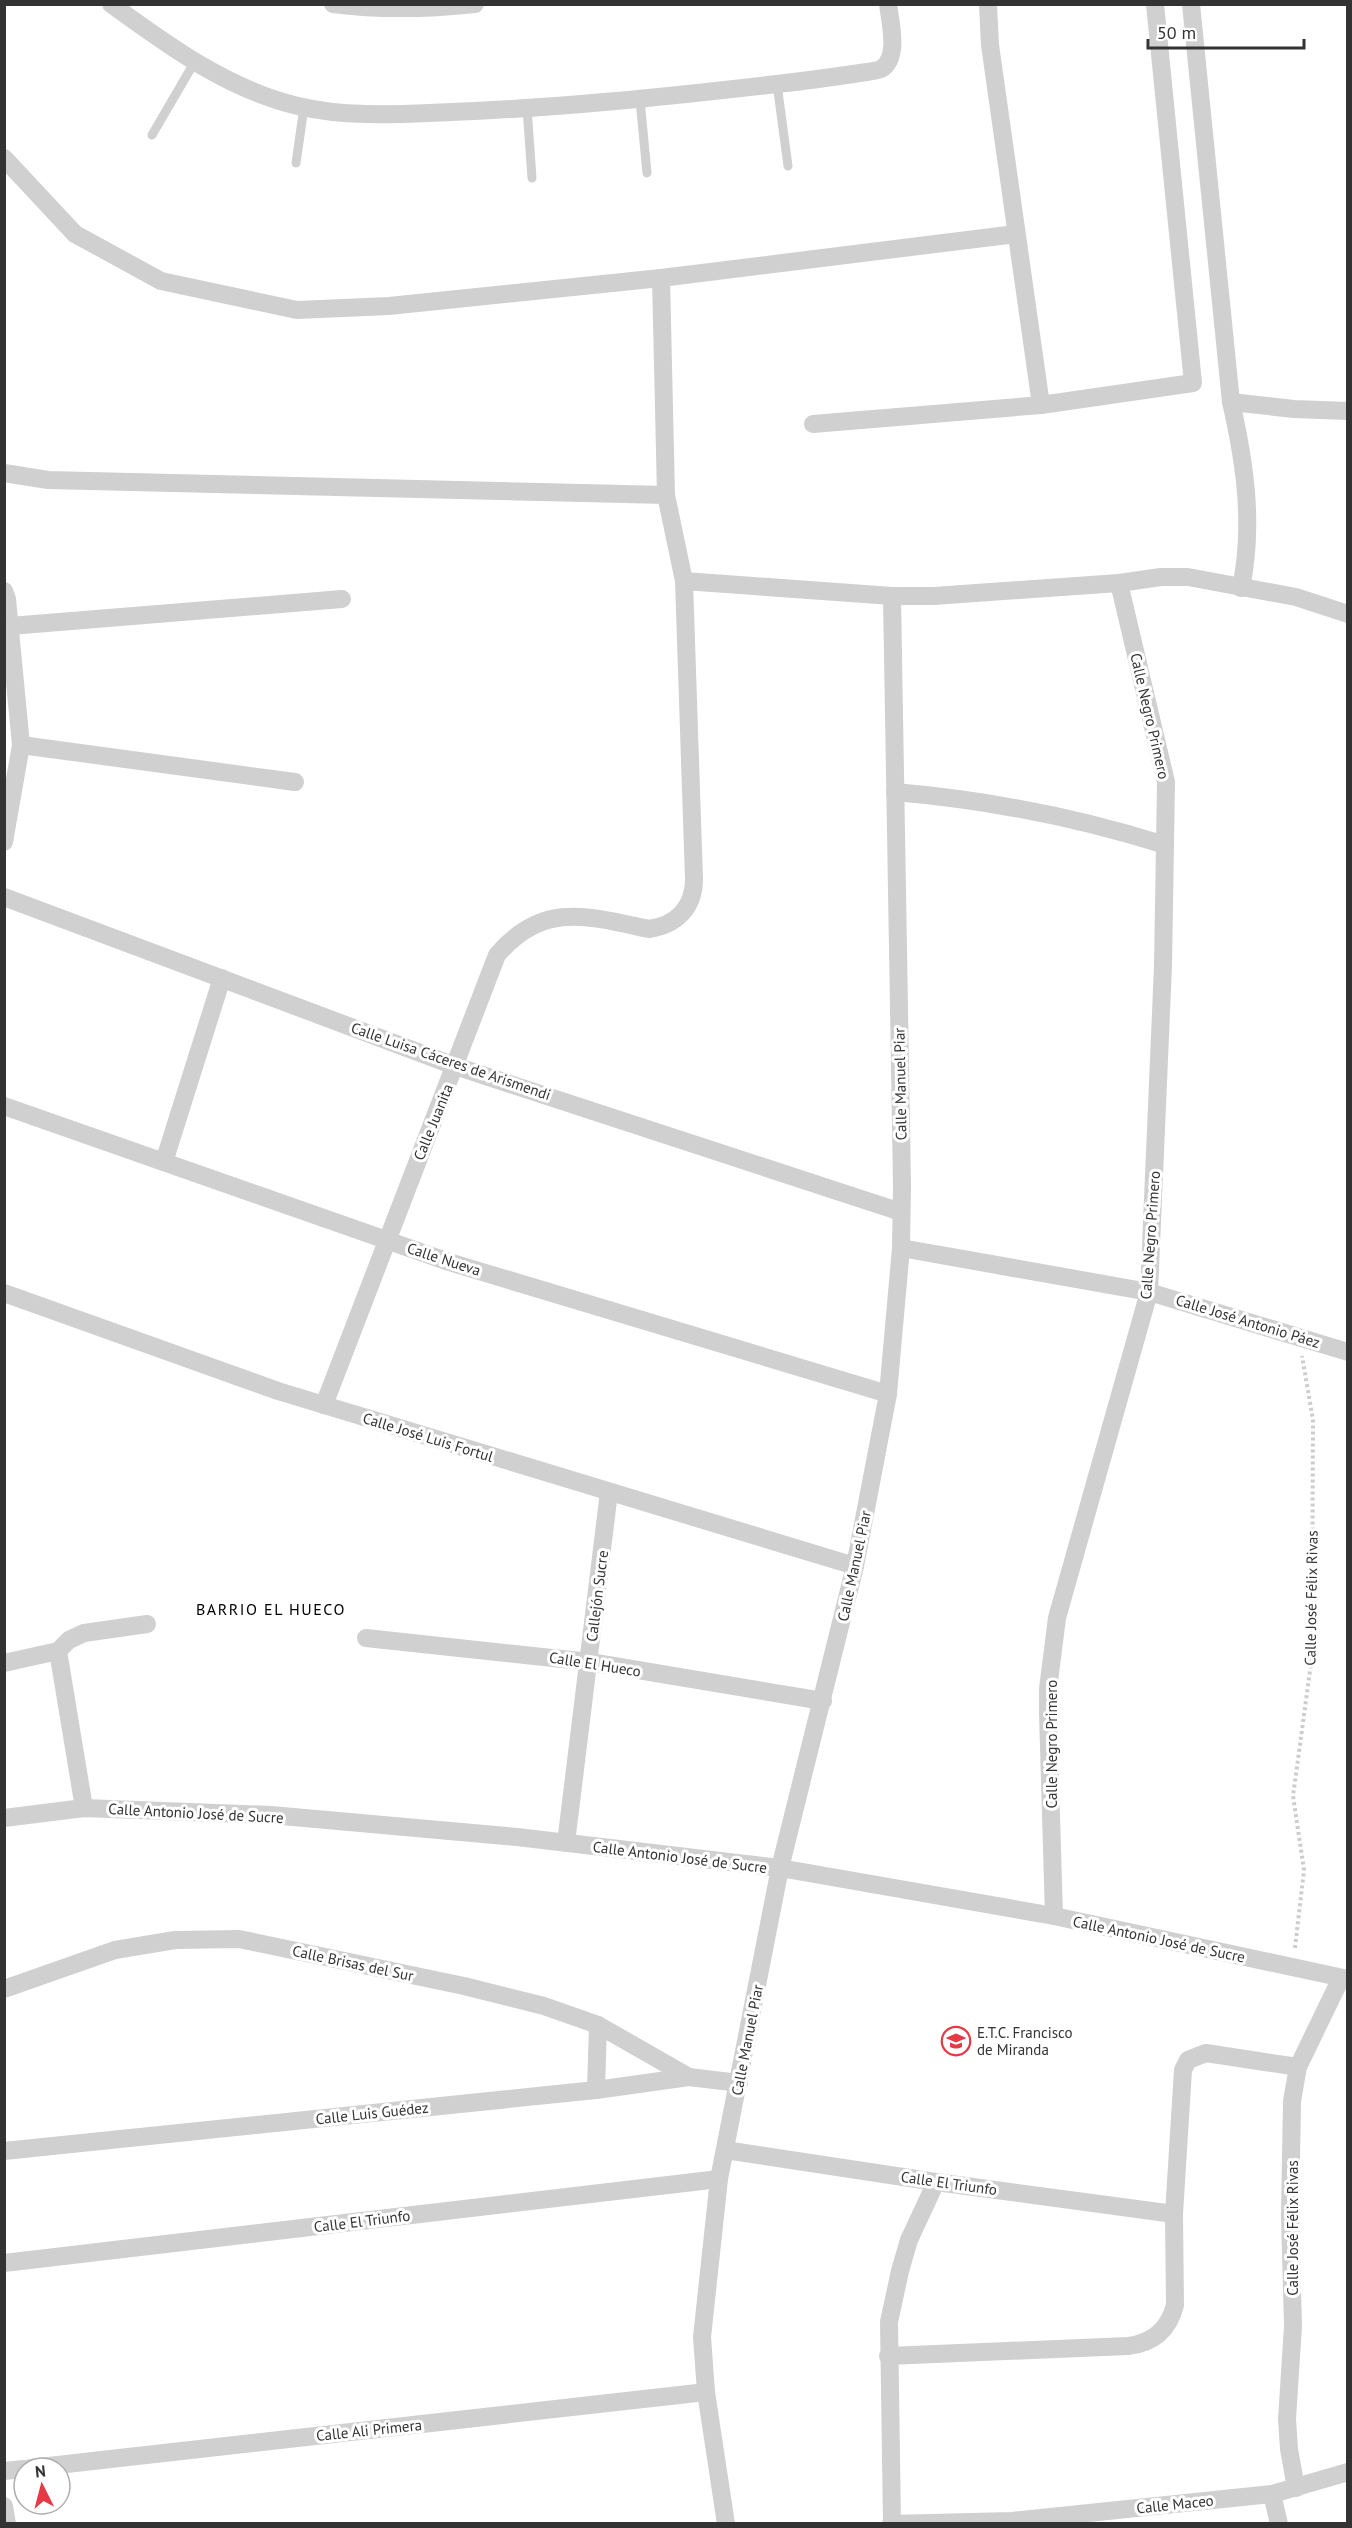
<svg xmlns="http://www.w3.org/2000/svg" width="1352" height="2528" viewBox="0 0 1352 2528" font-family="'PT Sans',sans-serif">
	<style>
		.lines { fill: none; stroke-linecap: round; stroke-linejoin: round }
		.path { stroke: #cdcdcd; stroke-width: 4; stroke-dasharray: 3 3; stroke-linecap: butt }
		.service { stroke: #d0d0d0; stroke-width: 9 }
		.minor { stroke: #d0d0d0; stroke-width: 18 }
		.labels { text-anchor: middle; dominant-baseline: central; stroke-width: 6; stroke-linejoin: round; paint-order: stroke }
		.street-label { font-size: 15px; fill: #333; stroke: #fff }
		.poi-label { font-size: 15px; fill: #333; stroke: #fff; text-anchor: start }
		.neighbourhood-label { font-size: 16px; letter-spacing: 1.5px; fill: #000; stroke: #fff }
	</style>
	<rect width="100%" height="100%" fill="#fff"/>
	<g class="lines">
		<!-- path -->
		<polyline class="path" points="1295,1948 1304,1870 1293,1796 1312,1656 1313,1420 1302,1356"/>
		<!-- service -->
		<g class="service">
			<polyline points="777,84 788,166"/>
			<polyline points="640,100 647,173"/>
			<polyline points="527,108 532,178"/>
			<polyline points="152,135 194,63"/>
			<polyline points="296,163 304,107"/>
		</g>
		<!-- minor -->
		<g class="minor">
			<path d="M 111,4 C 169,46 227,89 298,106 C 348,118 400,114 451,112 C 558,108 663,97 768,85 C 797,82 826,78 854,74 C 862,72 874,72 881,69 C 900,58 890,22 888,4"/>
			<path d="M 333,4 C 380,10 428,9 475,4"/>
			<polyline points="988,4 990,45 1041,405"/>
			<path d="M 1191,4 L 1231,402 C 1245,463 1254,525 1241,588"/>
			<polyline points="4,158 75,234 161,281 297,310 389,306 661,278 1016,234"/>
			<polyline points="1231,402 1294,409 1348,411"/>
			<polyline points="813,424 1041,405 1193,383 1155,4"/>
			<polyline points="4,473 48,480 666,495"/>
			<polyline points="684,581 892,596 934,596 1119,583 1161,577 1188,577 1296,597 1348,614"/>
			<polyline points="4,591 7,599 21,745 4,842"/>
			<polyline points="10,626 342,599"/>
			<polyline points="21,745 295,782"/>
			<path d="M 895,792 C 988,800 1076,817 1165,845"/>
			<polyline points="4,897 455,1066 901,1212"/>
			<polyline points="4,1106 449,1262 888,1394"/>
			<polyline points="164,1162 222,978"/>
			<polyline points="901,1248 1149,1292 1348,1352"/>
			<polyline points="4,1293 278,1391 855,1566"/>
			<path d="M 324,1405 L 497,955 C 543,901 588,916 649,929 C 677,925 694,907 694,879 L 684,581 L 666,495 L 661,278"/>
			<polyline points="366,1638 590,1662 823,1701"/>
			<polyline points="58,1651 84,1808"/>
			<polyline points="4,1663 58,1651 69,1640 84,1633 147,1624"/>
			<polyline points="4,1818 84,1808 271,1815 517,1837 780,1868 1054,1916 1348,1979"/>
			<polyline points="566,1843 609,1492"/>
			<polyline points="1054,1916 1048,1713 1048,1689 1057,1618 1149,1292 1163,966 1166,782 1119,583"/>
			<polyline points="4,1989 115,1950 175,1940 239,1939 464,1986 544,2006 598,2025 689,2077"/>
			<polyline points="596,2090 598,2025"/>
			<polyline points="725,2150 936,2182 1174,2214"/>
			<polyline points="4,2151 596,2090 689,2077 739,2083"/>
			<polyline points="4,2263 719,2179"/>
			<path d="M 888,2356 L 1128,2346 C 1154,2343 1169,2329 1175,2305 L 1174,2214 L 1183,2070 L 1188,2060 L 1206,2053 L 1298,2067"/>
			<polyline points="31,2468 706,2392"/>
			<polyline points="4,2471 24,2469"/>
			<polyline points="1296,2488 1289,2449 1287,2419 1293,2326 1290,2215 1292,2101 1298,2067 1341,1978"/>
			<polyline points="1272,2494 1279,2524"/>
			<polyline points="4,2506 7,2524"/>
			<polyline points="892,2523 889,2322 900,2271 909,2240 936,2182"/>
			<polyline points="726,2524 706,2392 702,2337 719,2179 780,1868 855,1566 888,1394 901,1248 902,1185 892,596"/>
			<polyline points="891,2524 1012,2521 1272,2494 1348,2472"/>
		</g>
	</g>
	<!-- icons -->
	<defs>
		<g id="school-ring" transform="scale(1.5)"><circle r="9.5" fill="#fff" stroke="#e63946" stroke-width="1.5"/><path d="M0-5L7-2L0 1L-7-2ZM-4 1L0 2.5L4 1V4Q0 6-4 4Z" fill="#e63946"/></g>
	</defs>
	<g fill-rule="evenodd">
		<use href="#school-ring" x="956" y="2041"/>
	</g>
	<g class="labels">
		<!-- street labels -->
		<g class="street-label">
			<text transform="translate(1150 716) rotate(77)">Calle Negro Primero</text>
			<text transform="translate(451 1061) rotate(19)">Calle Luisa Cáceres de Arismendi</text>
			<text transform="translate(900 1084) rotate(-91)">Calle Manuel Piar</text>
			<text transform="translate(433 1122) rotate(-68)">Calle Juanita</text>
			<text transform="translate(1150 1235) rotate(-86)">Calle Negro Primero</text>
			<text transform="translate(444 1259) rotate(18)">Calle Nueva</text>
			<text transform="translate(1248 1321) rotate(17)">Calle José Antonio Páez</text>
			<text transform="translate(428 1437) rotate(17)">Calle José Luis Fortul</text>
			<text transform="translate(854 1566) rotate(-78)">Calle Manuel Piar</text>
			<text transform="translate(597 1596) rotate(-83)">Callejón Sucre</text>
			<text transform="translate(1311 1598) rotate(-89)">Calle José Félix Rivas</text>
			<text transform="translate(595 1664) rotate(9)">Calle El Hueco</text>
			<text transform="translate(1051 1744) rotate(-90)">Calle Negro Primero</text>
			<text transform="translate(196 1813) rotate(3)">Calle Antonio José de Sucre</text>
			<text transform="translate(680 1857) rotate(7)">Calle Antonio José de Sucre</text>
			<text transform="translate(1159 1939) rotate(12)">Calle Antonio José de Sucre</text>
			<text transform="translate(353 1963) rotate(12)">Calle Brisas del Sur</text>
			<text transform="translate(747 2040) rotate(-79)">Calle Manuel Piar</text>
			<text transform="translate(372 2113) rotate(-6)">Calle Luis Guédez</text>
			<text transform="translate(949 2183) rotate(8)">Calle El Triunfo</text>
			<text transform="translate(362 2221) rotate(-7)">Calle El Triunfo</text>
			<text transform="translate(1292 2228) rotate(-90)">Calle José Félix Rivas</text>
			<text transform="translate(369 2430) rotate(-6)">Calle Ali Primera</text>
			<text transform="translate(1175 2504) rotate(-6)">Calle Maceo</text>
		</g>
		<!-- poi labels -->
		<g class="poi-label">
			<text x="977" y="2032">E.T.C. Francisco<tspan x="977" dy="17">de Miranda</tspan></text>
		</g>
		<!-- neighbourhood labels -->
		<g class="neighbourhood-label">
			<text x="271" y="1609">BARRIO EL HUECO</text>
		</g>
	</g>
	<!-- border -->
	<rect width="1352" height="2528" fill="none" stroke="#333333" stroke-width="12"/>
	<!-- north arrow -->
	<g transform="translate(42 2486) rotate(354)"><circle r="28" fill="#ffffff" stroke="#adadad" stroke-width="1.5"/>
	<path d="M0-4.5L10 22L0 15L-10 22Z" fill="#e63946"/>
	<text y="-9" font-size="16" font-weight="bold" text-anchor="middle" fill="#333333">N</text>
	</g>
	<!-- scale -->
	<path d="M1148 39v9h156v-9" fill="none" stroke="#333333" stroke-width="3"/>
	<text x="1157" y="39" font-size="18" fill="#333333" stroke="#ffffff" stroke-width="4.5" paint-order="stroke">50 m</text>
</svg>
